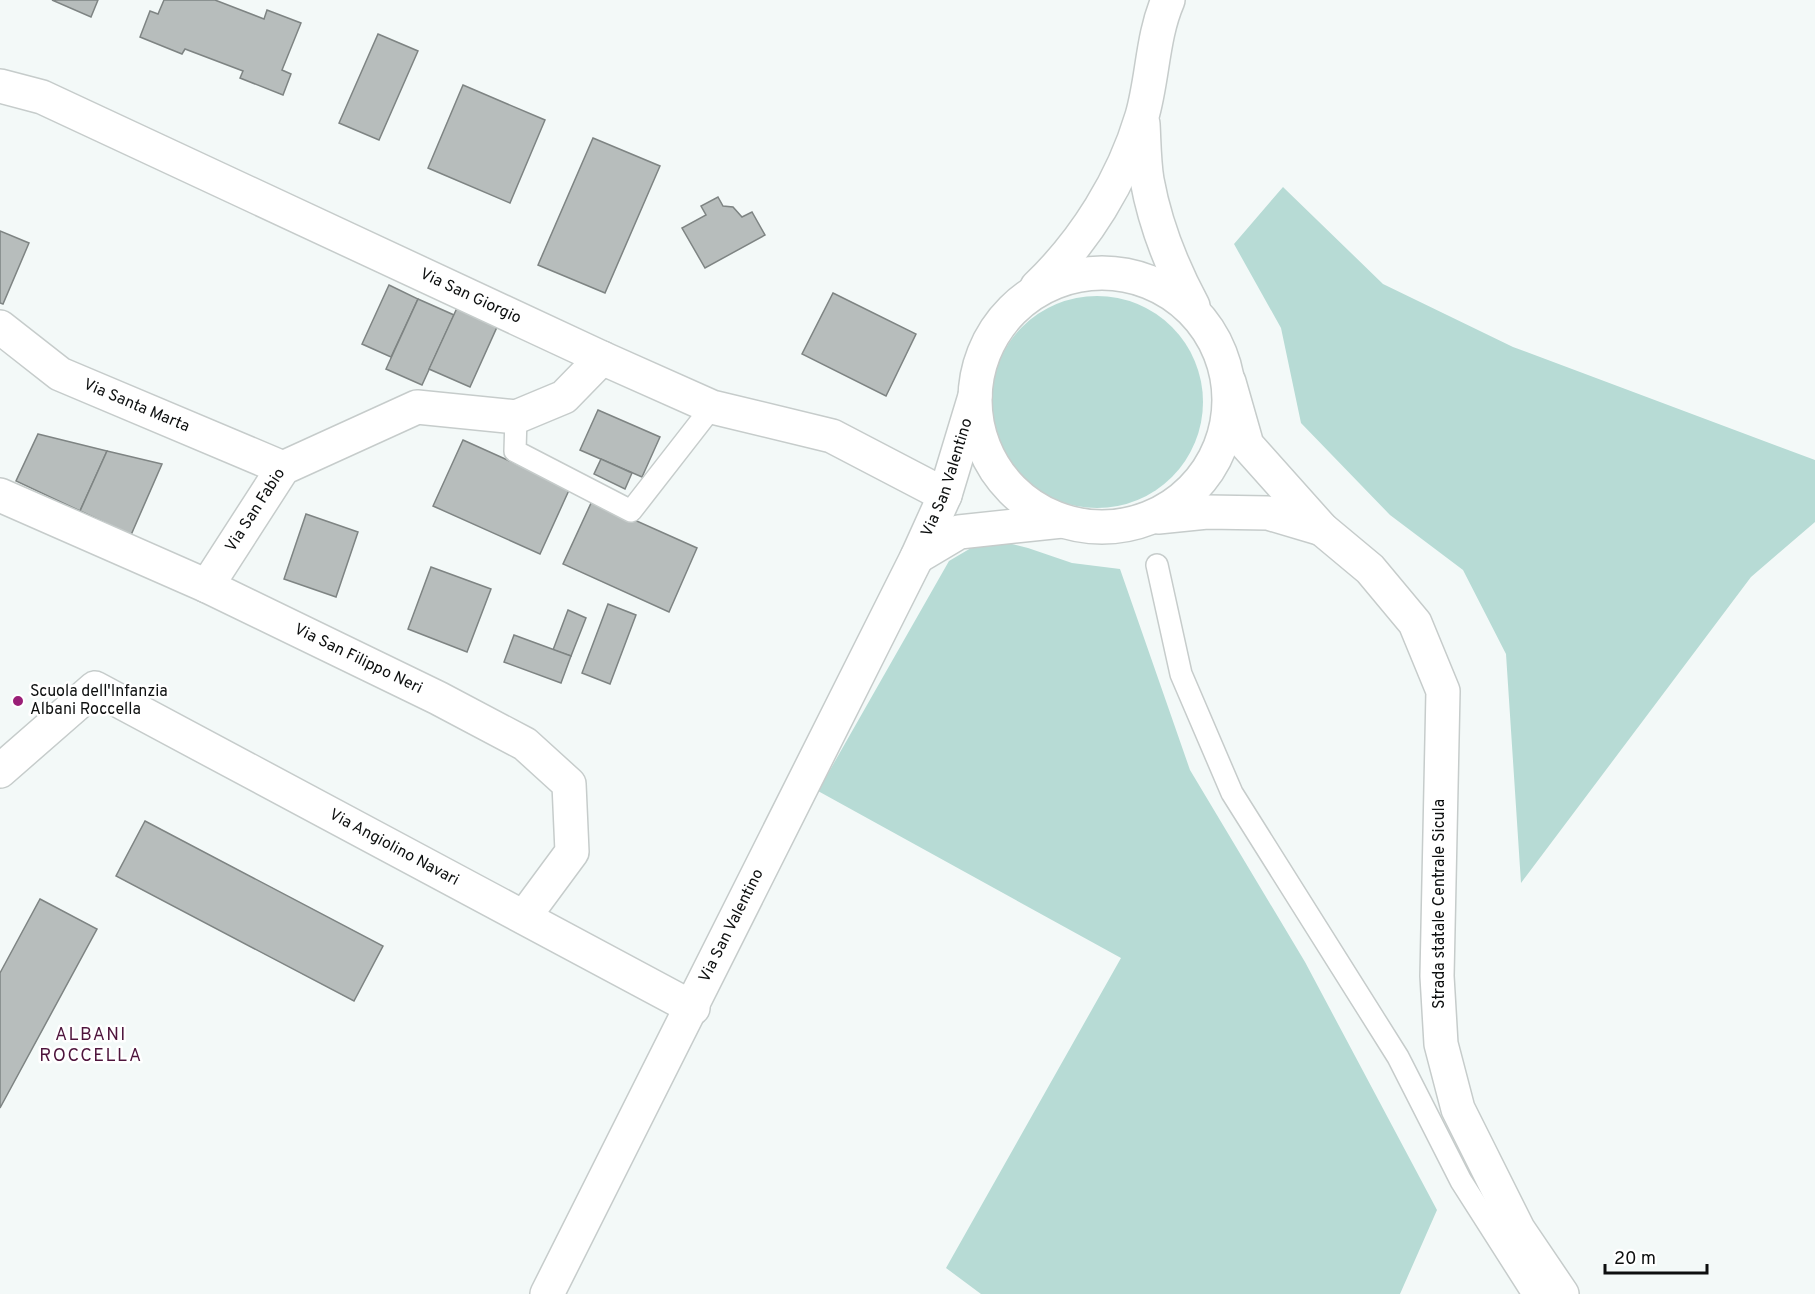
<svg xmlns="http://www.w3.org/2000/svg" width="1815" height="1294" viewBox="0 0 1815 1294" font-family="Overpass,sans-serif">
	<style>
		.green { fill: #b7dbd5 }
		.building { fill: #b7bdbc; stroke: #7e8483; stroke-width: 1.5 }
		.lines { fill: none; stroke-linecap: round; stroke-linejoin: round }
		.service-casing { stroke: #c6cccb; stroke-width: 24 }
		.minor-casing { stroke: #c6cccb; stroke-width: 36 }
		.primary-casing { stroke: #c6cccb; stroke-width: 36 }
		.service { stroke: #fff; stroke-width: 21 }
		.minor { stroke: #fff; stroke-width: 33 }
		.primary { stroke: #fff; stroke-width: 33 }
		.poi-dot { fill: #9a1f77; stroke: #fff; stroke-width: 2 }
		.labels { text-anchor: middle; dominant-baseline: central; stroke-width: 5; stroke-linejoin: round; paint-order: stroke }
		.street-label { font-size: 16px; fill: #0d0f0f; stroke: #fff }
		.poi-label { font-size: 16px; fill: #0d0f0f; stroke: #fff; text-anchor: start }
		.neighbourhood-label { font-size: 18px; letter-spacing: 1.5px; fill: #4e143c; stroke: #fff }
	</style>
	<rect width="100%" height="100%" fill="#f3f9f8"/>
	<!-- green -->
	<g class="green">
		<polygon points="1283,187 1383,284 1513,347 1815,460 1815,522 1751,577 1521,883 1506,654 1463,570 1390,515 1301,423 1281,328 1234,244"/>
		<circle cx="1097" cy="402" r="106"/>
		<polygon points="988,538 1028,548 1072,563 1120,569 1190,770 1305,962 1437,1210 1400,1294 981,1294 946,1268 1121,958 818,791 949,561"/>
	</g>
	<!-- building -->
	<g class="building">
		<polygon points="52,0 98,0 91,17"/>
		<polygon points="164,0 215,0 264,19 267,10 301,23 282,70 291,74 283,95 240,78 243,71 185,49 182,54 140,37 150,11 158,14"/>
		<polygon points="378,34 418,51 379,140 339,123"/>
		<polygon points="463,85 545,120 510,203 428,168"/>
		<polygon points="593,138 660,166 605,293 538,265"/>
		<polygon points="718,197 723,206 733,207 742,217 752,212 765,235 705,268 682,228 706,215 701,206"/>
		<polygon points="0,231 29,243 3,304 0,303"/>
		<polygon points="389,285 418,299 391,357 362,344"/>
		<polygon points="833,293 916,334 886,396 802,354"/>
		<polygon points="418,299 454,315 422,385 386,369"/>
		<polygon points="457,308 497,327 470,387 429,369"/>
		<polygon points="598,410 660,437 642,477 580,450"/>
		<polygon points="38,434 107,451 80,511 16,481"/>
		<polygon points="463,440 570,488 540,554 433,506"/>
		<polygon points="107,451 162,464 131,535 80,511"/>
		<polygon points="601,459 632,473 625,489 594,474"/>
		<polygon points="592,501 697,548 669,612 563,564"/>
		<polygon points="306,514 358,532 336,597 284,579"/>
		<polygon points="431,567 491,589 467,652 408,629"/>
		<polygon points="608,604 636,615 610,684 582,673"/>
		<polygon points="568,610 586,618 571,656 553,650"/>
		<polygon points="514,635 571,656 561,683 504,662"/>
		<polygon points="145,821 383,946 354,1001 116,876"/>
		<polygon points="40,899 97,929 0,1108 0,973"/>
	</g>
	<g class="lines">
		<!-- service casing -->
		<g class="service-casing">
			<g id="service">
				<polyline points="516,417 515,451 631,511 712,407"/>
				<polyline points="1157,565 1181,674 1232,793 1398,1057 1461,1181 1533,1294"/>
			</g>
		</g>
		<!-- minor casing -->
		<g class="minor-casing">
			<g id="minor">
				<path id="s1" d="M 0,86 L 42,97 L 602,358 L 712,407 L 832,436 L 945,495"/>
				<path id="s2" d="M 0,327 L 60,374 L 283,468"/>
				<path id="s3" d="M 0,495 L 207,586 L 438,698 L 525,744 L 569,784 L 572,852 L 524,917"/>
				<polyline points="917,557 959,532 1062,521"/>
				<path id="s4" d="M 207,586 L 283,468 L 417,407 L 516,417 L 564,397 L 602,358"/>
				<path id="s5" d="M 0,771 L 95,688 L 693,1008"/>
				<path id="s6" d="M 547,1294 L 917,557 L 945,495 L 975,396"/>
			</g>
		</g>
		<!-- primary casing -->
		<g class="primary-casing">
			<g id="primary">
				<path d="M 1143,124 C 1144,142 1144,162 1147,180 C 1155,224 1172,267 1193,306"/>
				<circle cx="1102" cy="400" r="127"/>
				<path d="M 1037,287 C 1085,241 1123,180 1142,116 C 1153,78 1152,37 1168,0"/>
				<polyline points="1229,382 1247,445 1322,529 1370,569 1415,623 1443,691 1437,976 1441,1044 1458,1109 1518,1229 1562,1294"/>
				<polyline points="1158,517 1207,512 1268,513 1322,529"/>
			</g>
		</g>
		<!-- service -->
		<use href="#service" class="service"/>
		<!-- minor -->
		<use href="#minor" class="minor"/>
		<!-- primary -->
		<use href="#primary" class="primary"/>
	</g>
	<!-- markers -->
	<circle class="poi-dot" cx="18" cy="701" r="6"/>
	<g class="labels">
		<!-- street labels -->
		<g class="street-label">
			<text stroke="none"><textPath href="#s1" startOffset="516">Via San Giorgio</textPath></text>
			<text stroke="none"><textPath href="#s2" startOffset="159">Via Santa Marta</textPath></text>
			<text stroke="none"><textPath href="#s6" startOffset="910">Via San Valentino</textPath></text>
			<text stroke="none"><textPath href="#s4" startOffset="90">Via San Fabio</textPath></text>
			<text stroke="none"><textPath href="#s3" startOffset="394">Via San Filippo Neri</textPath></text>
			<text stroke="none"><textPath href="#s5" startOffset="465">Via Angiolino Navari</textPath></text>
			<text transform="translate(1440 904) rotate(-90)">Strada statale Centrale Sicula</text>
			<text stroke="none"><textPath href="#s6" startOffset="412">Via San Valentino</textPath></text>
		</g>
		<!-- poi labels -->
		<g class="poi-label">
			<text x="30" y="692">Scuola dell'Infanzia<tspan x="30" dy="18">Albani Roccella</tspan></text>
		</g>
		<!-- neighbourhood labels -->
		<g class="neighbourhood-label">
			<text x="91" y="1035">ALBANI<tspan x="91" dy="21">ROCCELLA</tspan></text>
		</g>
	</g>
	<!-- scale -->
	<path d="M1605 1264v9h102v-9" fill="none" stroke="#0d0f0f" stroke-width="3"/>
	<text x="1614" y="1264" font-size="18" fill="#0d0f0f" stroke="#ffffff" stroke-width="4.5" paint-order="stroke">20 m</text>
</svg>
